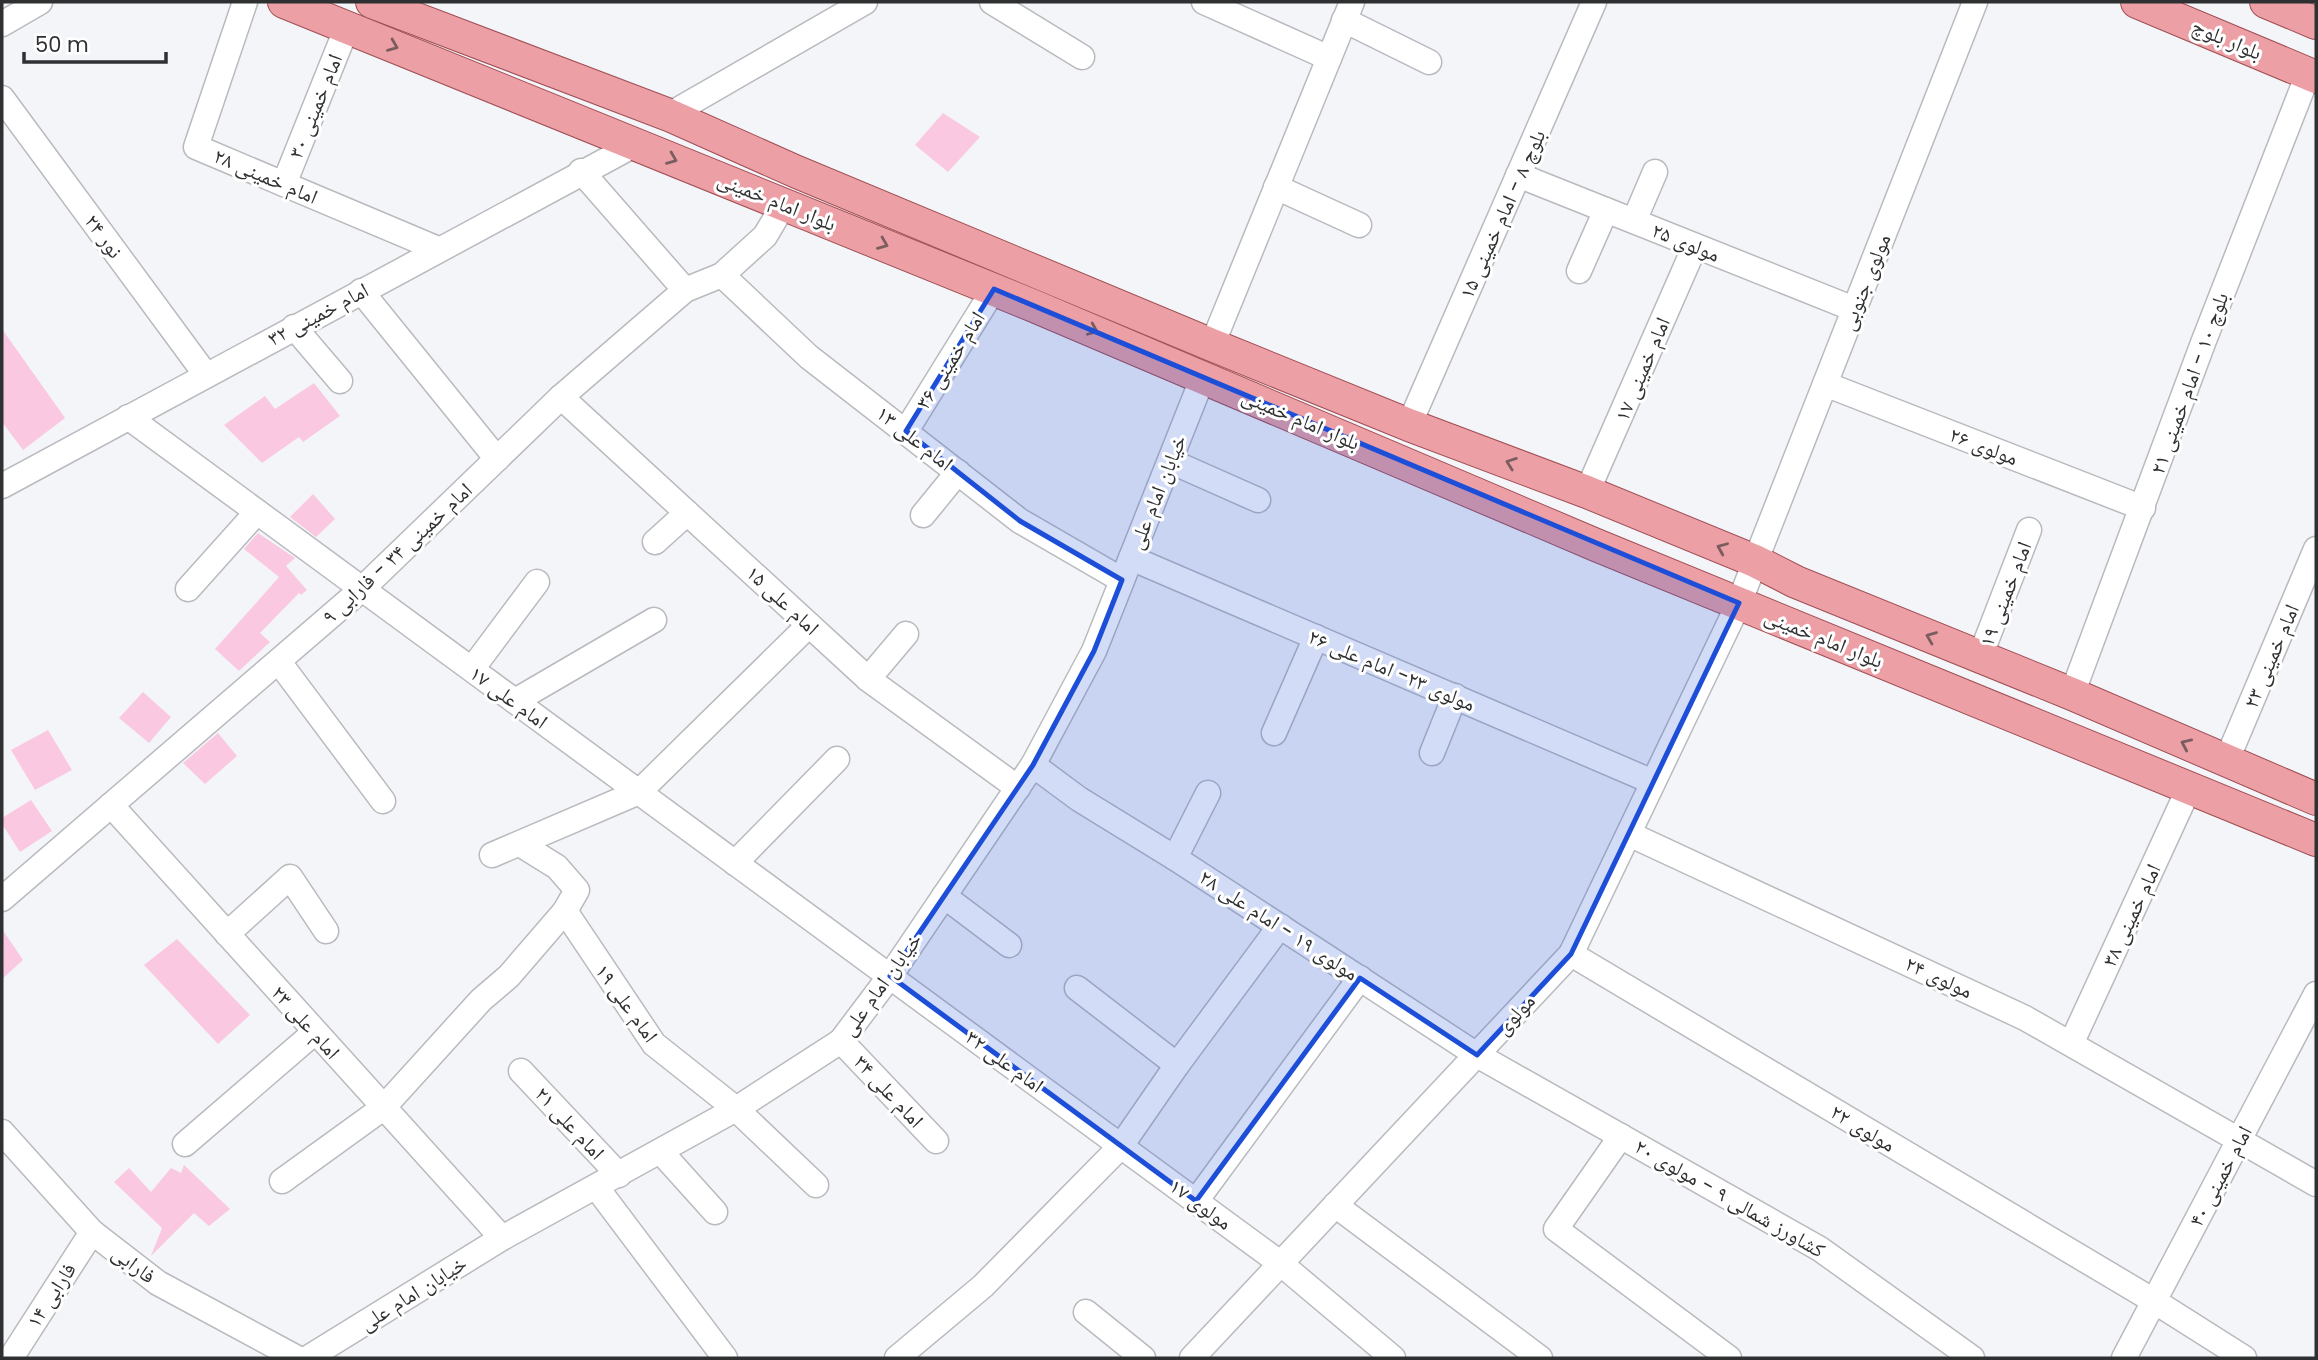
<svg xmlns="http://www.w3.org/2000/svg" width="2318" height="1360" viewBox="0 0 2318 1360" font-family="Poppins,'Noto Naskh Arabic',sans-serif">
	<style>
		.building { fill: #fac9e1 }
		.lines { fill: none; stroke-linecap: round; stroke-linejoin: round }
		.minor-casing { stroke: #b9babe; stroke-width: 27 }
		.major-casing { stroke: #a14f55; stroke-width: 34 }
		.minor { stroke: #fff; stroke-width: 24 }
		.major { stroke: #eca0a5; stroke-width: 32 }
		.oneway { stroke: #7b5d5f }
		.marked { fill: #1d4ed8; fill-opacity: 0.2; stroke: #1d4ed8; stroke-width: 5; stroke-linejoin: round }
		.labels { text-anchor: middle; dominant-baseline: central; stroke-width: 6; stroke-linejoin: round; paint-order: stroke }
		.street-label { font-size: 21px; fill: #2f3031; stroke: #fff }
	</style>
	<rect width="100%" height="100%" fill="#f4f5f9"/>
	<!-- building -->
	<g class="building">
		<polygon points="943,113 980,137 948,172 915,145"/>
		<polygon points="2,329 65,418 23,450 2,422"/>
		<polygon points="314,383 340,416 303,442 299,437 262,463 224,425 265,396 275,409"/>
		<polygon points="313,494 335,519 316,537 290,517"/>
		<polygon points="258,533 295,558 286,566 307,590 301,595 299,593 260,633 270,642 239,671 215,649 279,577 244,549"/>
		<polygon points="143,692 171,717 149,743 119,718"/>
		<polygon points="48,730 72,770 35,790 11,750"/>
		<polygon points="218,733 237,756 205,784 183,763"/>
		<polygon points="31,800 52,831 20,852 2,824 2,818"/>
		<polygon points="2,929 23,960 2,979"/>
		<polygon points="177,939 250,1015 218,1044 144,965"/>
		<polygon points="184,1165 230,1209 209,1226 194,1213 151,1256 162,1228 114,1182 129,1168 151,1192 171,1168 181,1173"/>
	</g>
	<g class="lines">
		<!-- minor casing -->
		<g class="minor-casing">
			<g id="minor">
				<polyline points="245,2 196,147 438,249"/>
				<polyline points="992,2 1082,57"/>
				<polyline points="1204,2 1329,58"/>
				<polyline points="1344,20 1429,62"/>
				<polyline points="2,24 40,2"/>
				<polyline points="2,98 206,375"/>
				<polyline points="669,115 865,2"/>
				<polyline points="581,171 685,290"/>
				<polyline points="1518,175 1854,309"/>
				<polyline points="284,184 347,27"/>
				<polyline points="1276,187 1359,225"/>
				<polyline points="1634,221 1655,172"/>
				<polyline points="1579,271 1606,210"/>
				<polyline points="722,275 809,357 1020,521 1122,580"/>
				<polyline points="361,291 497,459"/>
				<polyline points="294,327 340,381"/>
				<polyline points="1212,345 1352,2"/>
				<polyline points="1825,384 2143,508"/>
				<polyline points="561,397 868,679 1018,788"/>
				<polyline points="128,417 1280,1263 1393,1358"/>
				<polyline points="1409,425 1594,2"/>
				<polyline points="906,431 994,289"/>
				<polyline points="1170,461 1258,500"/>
				<polyline points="2,486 636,144"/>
				<polyline points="1587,492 1695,246"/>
				<polyline points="923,515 958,472"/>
				<polyline points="655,542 687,513"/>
				<polyline points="1131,558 1653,782"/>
				<polyline points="188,589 257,512"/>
				<polyline points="1980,657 2029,530"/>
				<polyline points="279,662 383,801"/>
				<polyline points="472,669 537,582"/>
				<polyline points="868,679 906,634"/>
				<polyline points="2072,694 2203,343 2308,74"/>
				<polyline points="515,701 654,620"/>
				<polyline points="1274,733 1316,637"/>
				<polyline points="1432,753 1455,696"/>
				<polyline points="2226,762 2316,549"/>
				<polyline points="1033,765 1079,799 1175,858 1477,1055 1820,1249 1972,1358"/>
				<polyline points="111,805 502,1238"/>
				<polyline points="1629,834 2025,1018 2316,1184"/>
				<polyline points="492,855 639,792 809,625"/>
				<polyline points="1175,858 1208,793"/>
				<polyline points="735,863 837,759"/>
				<polyline points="944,896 1009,945"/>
				<polyline points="2,899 362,589 561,397 685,290 722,275 765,236 784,204"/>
				<polyline points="565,911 654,1044 736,1109 816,1185"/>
				<polyline points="227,934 290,877 326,931"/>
				<polyline points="1571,954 2154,1301 2244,1358"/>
				<polyline points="1077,988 1177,1065"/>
				<polyline points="841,1041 936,1141"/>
				<polyline points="2072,1042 2189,788"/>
				<polyline points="521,1071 619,1175"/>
				<polyline points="2,1132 92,1232 158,1283 297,1358"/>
				<polyline points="1621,1136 1556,1229 1729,1358"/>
				<polyline points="185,1144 315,1032"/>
				<polyline points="661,1152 715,1212"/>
				<polyline points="282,1181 383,1108 481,1000 509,976 565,911 577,890 557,867 520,844"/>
				<polyline points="597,1188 725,1358"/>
				<polyline points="1196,1201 1360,978"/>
				<polyline points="1335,1205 1540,1358"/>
				<polyline points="1086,1312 1143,1358"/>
				<polyline points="11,1358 92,1232"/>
				<polyline points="308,1358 502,1238 736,1109 841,1041 890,976 1033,765 1094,651 1203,377"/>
				<polyline points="897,1358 983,1286 1121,1146 1177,1065 1280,926"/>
				<polyline points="1192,1358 1571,954 1739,603 1975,2"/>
				<polyline points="2124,1358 2316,994"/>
			</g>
		</g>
		<!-- major casing -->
		<g class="major-casing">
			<g id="major">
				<polyline points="284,2 1034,306 1596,545 2316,840"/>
				<polyline points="372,2 669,115 797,172 1212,345 1409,425 1587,492 1755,561 1796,582 2072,694 2316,799"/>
				<polyline points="2137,2 2316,77"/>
				<polyline points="2266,2 2316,23"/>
			</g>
		</g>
		<!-- minor -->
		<use href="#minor" class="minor"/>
		<!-- major -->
		<use href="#major" class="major"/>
	</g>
	<!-- one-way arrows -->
	<defs><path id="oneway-chevron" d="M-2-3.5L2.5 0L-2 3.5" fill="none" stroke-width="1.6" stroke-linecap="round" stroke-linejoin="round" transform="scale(1.75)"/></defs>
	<g class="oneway">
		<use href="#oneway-chevron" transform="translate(393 46) rotate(22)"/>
		<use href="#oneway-chevron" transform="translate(672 159) rotate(22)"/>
		<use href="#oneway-chevron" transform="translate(883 244) rotate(22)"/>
		<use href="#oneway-chevron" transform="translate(1093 330) rotate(23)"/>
		<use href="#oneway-chevron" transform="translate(1511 463) rotate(-160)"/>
		<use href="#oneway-chevron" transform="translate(1722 548) rotate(-157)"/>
		<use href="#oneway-chevron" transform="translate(1931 637) rotate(-158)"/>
		<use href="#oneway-chevron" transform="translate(2186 744) rotate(-156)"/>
	</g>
	<!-- marked area -->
	<path class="marked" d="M 994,289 L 1739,603 L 1571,954 L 1477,1055 L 1360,978 L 1196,1201 L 890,976 L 1033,765 L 1094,651 L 1122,580 L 1020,521 L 906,431 Z"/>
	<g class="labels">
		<!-- street labels -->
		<g class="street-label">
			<text transform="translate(2227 39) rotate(23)">بلوار بلوچ</text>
			<text transform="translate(315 106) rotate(-68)">امام خمینی ۳۰</text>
			<text transform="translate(266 176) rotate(23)">امام خمینی ۲۸</text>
			<text transform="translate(777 201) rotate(22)">بلوار امام خمینی</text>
			<text transform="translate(1502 214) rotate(-66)">بلوچ ۸ - امام خمینی ۱۵</text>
			<text transform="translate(104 236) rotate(54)">نور ۲۴</text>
			<text transform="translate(1686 242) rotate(22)">مولوی ۲۵</text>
			<text transform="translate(1865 282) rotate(-68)">مولوی جنوبی</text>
			<text transform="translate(318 314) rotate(-28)">امام خمینی ۳۲</text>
			<text transform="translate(950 360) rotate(-58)">امام خمینی ۳۶</text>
			<text transform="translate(1642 369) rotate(-67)">امام خمینی ۱۷</text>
			<text transform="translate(2189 383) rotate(-70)">بلوچ ۱۰ - امام خمینی ۲۱</text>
			<text transform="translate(1301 419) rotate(23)">بلوار امام خمینی</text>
			<text transform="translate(915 438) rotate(38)">امام علی ۱۳</text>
			<text transform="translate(1984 446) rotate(21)">مولوی ۲۶</text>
			<text transform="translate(1157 492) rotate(-68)">خیابان امام علی</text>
			<text transform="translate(397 553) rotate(-43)">امام خمینی ۳۴ - فارابی ۹</text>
			<text transform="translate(2005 594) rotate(-69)">امام خمینی ۱۹</text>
			<text transform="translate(783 600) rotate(43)">امام علی ۱۵</text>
			<text transform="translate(1824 638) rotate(22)">بلوار امام خمینی</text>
			<text transform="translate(2271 656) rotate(-67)">امام خمینی ۲۳</text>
			<text transform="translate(1392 670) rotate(23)">مولوی ۲۳- امام علی ۲۶</text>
			<text transform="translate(509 697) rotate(36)">امام علی ۱۷</text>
			<text transform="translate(2131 915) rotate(-65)">امام خمینی ۳۸</text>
			<text transform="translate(1279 925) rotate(33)">مولوی ۱۹ - امام علی ۲۸</text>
			<text transform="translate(1939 977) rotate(25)">مولوی ۲۴</text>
			<text transform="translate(881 984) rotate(-54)">خیابان امام علی</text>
			<text transform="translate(627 1003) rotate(54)">امام علی ۱۹</text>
			<text transform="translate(1515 1014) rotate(-47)">مولوی</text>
			<text transform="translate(306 1022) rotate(48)">امام علی ۲۳</text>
			<text transform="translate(1005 1061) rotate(36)">امام علی ۳۲</text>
			<text transform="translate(889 1091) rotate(47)">امام علی ۳۴</text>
			<text transform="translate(570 1123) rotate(47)">امام علی ۲۱</text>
			<text transform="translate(1863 1128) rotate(31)">مولوی ۲۲</text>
			<text transform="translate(2220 1176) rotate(-62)">امام خمینی ۴۰</text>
			<text transform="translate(1730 1198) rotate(30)">کشاورز شمالی ۹ - مولوی ۲۰</text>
			<text transform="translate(1201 1204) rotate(36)">مولوی ۱۷</text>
			<text transform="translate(134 1264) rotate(37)">فارابی</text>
			<text transform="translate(413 1293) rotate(-32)">خیابان امام علی</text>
			<text transform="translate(51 1295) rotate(-57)">فارابی ۱۴</text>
		</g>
	</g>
	<!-- border -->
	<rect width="2318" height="1360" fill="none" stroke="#2f3031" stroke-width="7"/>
	<!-- scale -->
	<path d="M24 52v10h142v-10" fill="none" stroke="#2f3031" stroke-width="3.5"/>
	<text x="35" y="52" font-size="21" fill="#2f3031" stroke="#ffffff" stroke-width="5" paint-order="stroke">50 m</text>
</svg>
